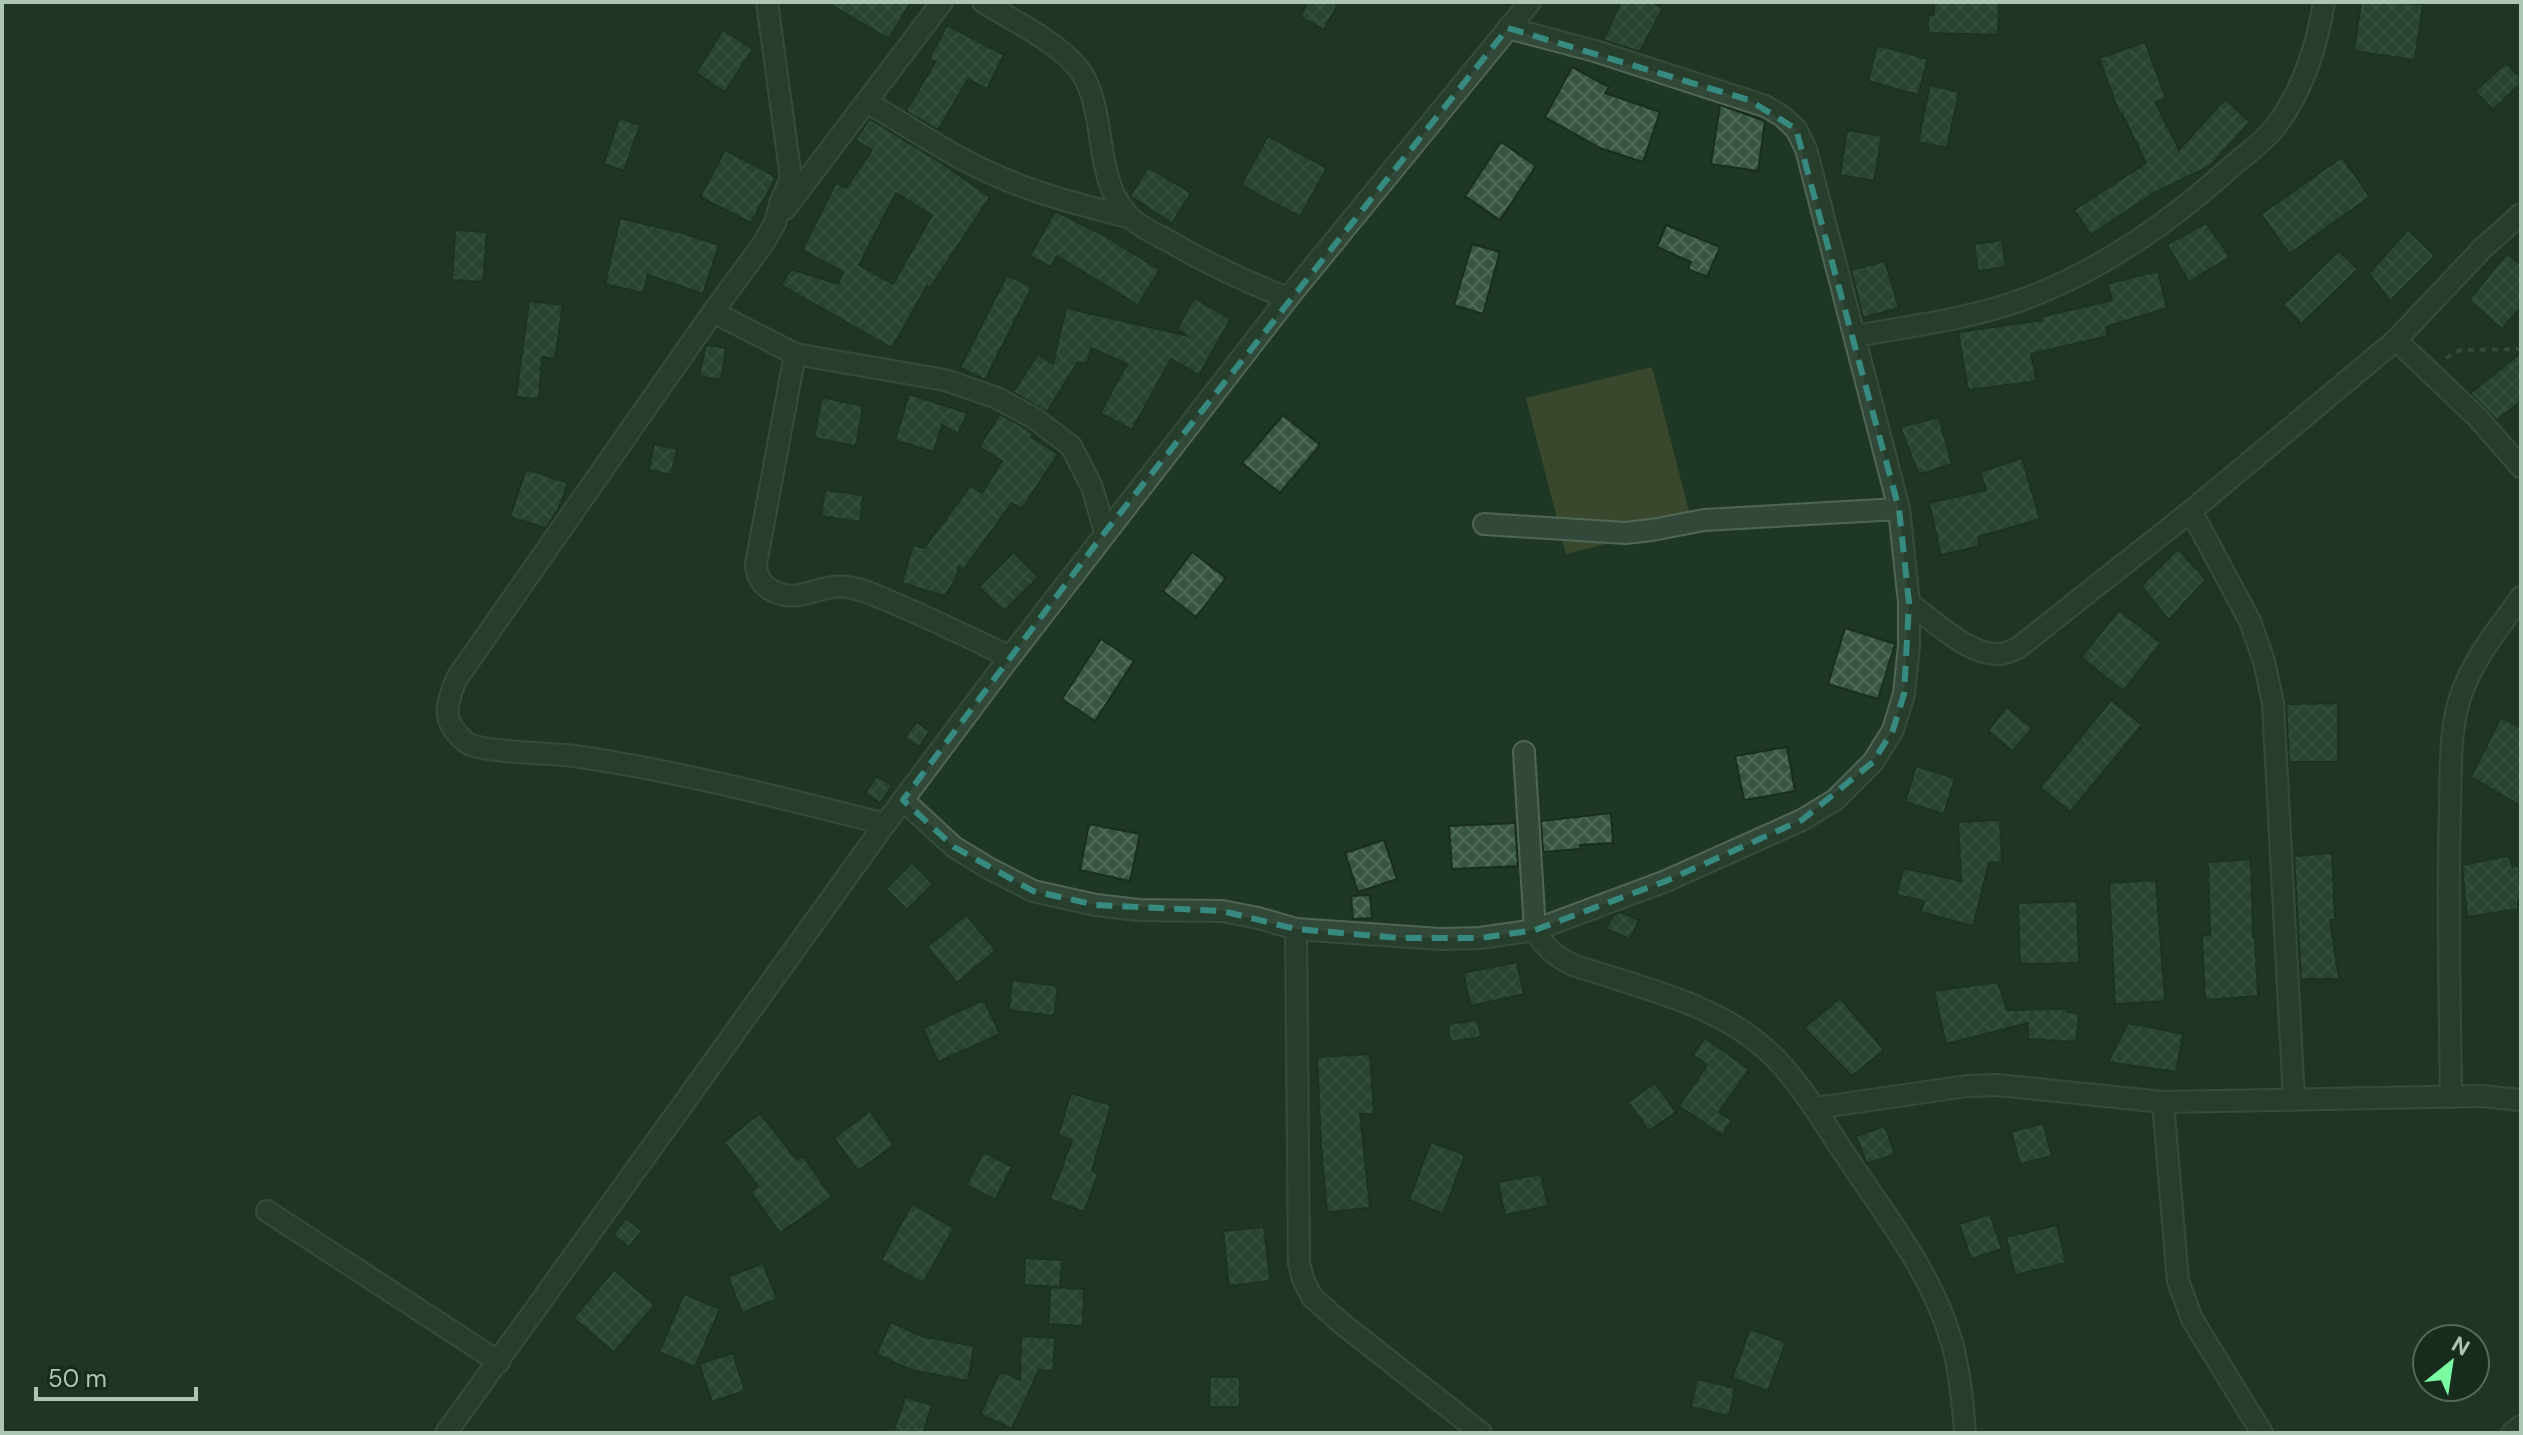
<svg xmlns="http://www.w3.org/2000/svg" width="2523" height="1435" viewBox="0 0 2523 1435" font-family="'DM Sans',sans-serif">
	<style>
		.garden { fill: #39482d }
		.building { fill: url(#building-cross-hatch); stroke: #1a2e20; stroke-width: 2; fill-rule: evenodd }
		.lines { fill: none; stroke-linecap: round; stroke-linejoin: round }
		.minor-casing { stroke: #506657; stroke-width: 24 }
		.path { stroke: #50644d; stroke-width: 4; stroke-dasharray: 6 6; stroke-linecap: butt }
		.minor { stroke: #324838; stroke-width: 20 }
		.marked { fill: none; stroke: #368a80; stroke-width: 6; stroke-dasharray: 16 10; stroke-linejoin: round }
	</style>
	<defs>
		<pattern id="building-cross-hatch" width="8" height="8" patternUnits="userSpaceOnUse" patternTransform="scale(2)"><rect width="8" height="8" fill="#375540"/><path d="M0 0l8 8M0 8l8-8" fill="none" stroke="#516c59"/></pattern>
	</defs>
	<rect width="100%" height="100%" fill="#1f3725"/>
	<!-- garden -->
	<polygon class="garden" points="1652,367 1692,523 1566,554 1526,398"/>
	<!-- building -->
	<g class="building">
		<polygon points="826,2 911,2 889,39"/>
		<polygon points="1308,2 1339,2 1324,30 1300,17"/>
		<polygon points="1621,2 1651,2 1663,8 1640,52 1603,40"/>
		<polygon points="1934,2 1999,2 1998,35 1928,33 1928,15 1934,15"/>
		<polygon points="2361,2 2423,4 2415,60 2354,51"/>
		<polygon points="947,25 1004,55 987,89 968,79 938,130 906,111 935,62 929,59"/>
		<polygon points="723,30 753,49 725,92 696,73"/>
		<polygon points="2145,42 2166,98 2155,102 2179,150 2225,99 2250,122 2210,166 2152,194 2091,235 2074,210 2146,163 2122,114 2120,115 2099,58"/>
		<polygon points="1877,45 1928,59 1918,95 1868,81"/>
		<polygon points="2506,63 2521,78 2521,83 2493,110 2475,91"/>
		<polygon points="1572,67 1609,87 1605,93 1660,112 1643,162 1600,148 1545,117"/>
		<polygon points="1930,85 1959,92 1947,148 1918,142"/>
		<polygon points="1720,105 1765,121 1758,171 1711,164"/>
		<polygon points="619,118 640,125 624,171 604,164"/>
		<path d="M 870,119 L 940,162 L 990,197 L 930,288 L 927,286 L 892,348 L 781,285 L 791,269 L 838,284 L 843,272 L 802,250 L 836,183 L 846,188 L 872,150 L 855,140 ZM 896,193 L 932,215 L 893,284 L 859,265 Z"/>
		<polygon points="1847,130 1882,136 1874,181 1840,175"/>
		<polygon points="1268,136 1327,168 1300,217 1241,185"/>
		<polygon points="1501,142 1536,166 1500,220 1465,196"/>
		<polygon points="725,150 776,177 751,223 700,197"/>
		<polygon points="2342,157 2370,197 2289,254 2261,214"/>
		<polygon points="1148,167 1191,193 1172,223 1130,196"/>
		<polygon points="1055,211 1105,236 1160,270 1138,305 1057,256 1051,267 1030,256"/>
		<polygon points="620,218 682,233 719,245 703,294 648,275 643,293 605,284"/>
		<polygon points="2206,223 2230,257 2189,282 2167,245"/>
		<polygon points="1666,225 1720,247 1707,277 1688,269 1691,262 1657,247"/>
		<polygon points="455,230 487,232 483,282 452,280"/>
		<polygon points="2408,230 2435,256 2390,301 2369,273"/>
		<polygon points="2002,240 2006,267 1978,271 1974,244"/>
		<polygon points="1472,244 1500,252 1483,314 1454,305"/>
		<polygon points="2339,251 2358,269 2301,324 2283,305"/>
		<polygon points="2507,253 2521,265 2521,307 2502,329 2469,300"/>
		<polygon points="1885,261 1899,308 1863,318 1851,270"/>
		<polygon points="2158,271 2167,308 2106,327 2108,336 2031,354 2037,381 1968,390 1958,332 2042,320 2041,317 2112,300 2107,284"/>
		<polygon points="1007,275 1032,287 985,380 960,368"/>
		<polygon points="1194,298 1231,319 1199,375 1171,359 1132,430 1100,413 1127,364 1091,348 1087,364 1078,362 1047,412 1013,392 1038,354 1053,364 1066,308 1188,336 1177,329"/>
		<polygon points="529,301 563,305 555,359 542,357 539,399 516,397"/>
		<polygon points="706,345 726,348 721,380 699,376"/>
		<polygon points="2521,353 2521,401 2497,420 2470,393"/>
		<polygon points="909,394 968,413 958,434 942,425 934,452 895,440"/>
		<polygon points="822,397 863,406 856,446 814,438"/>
		<polygon points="1000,414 1027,429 1033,434 1031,437 1058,454 1022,509 1012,503 963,570 959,567 955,581 944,596 902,583 913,545 924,548 971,485 982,493 1002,461 979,447"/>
		<polygon points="1283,415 1320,445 1280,493 1242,463"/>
		<polygon points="1939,417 1952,464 1925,473 1918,473 1900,427"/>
		<polygon points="654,444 677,449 671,475 649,470"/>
		<polygon points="2022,458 2040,519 1978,537 1980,546 1941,555 1929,503 1986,490 1980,472"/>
		<polygon points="526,469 568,483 558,510 546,528 510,517"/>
		<polygon points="825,490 863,495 860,522 821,516"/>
		<polygon points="2178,549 2206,579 2169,620 2141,586"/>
		<polygon points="1014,552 1039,577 1004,611 979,587"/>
		<polygon points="1192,552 1226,578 1196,617 1163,591"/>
		<polygon points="2119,610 2161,643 2123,691 2081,657"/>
		<polygon points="1845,628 1895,644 1878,699 1828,684"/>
		<polygon points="1101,639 1134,661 1095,721 1062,699"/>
		<polygon points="2111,700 2142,725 2070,812 2040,787"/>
		<polygon points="2338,703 2338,762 2289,762 2286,704"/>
		<polygon points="2007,707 2032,728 2013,751 1988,731"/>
		<polygon points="2501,717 2521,728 2521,806 2471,777"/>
		<polygon points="917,722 930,731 919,747 905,737"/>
		<polygon points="1787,747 1795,791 1744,800 1735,756"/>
		<polygon points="1916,766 1955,778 1944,814 1905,802"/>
		<polygon points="877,776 892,786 880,803 865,793"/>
		<polygon points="1611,813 1613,843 1580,845 1581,849 1543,852 1541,821"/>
		<polygon points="2000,820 2002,862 1989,863 1973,926 1921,912 1924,901 1897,895 1903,868 1961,881 1958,822"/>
		<polygon points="1515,823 1518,866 1452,869 1449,826"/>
		<polygon points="1089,824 1140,834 1130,881 1080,870"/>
		<polygon points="1384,840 1397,879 1358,892 1345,853"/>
		<polygon points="2332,853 2335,920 2330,920 2339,979 2301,979 2294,856"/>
		<polygon points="2508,856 2513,867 2519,866 2521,899 2518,901 2518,909 2467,917 2462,865"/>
		<polygon points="2251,859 2253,937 2255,937 2258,996 2205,1000 2202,935 2210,935 2208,862"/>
		<polygon points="912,863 933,884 907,910 886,889"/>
		<polygon points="2156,880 2165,1001 2115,1004 2109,883"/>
		<polygon points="1370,895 1372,918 1353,919 1351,896"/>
		<polygon points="2077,901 2079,963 2020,964 2018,903"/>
		<polygon points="1621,912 1639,920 1630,939 1606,929 1613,915"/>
		<polygon points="966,915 996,950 957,983 927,947"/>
		<polygon points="1517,962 1524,994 1471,1006 1463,973"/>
		<polygon points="1012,980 1058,986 1054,1016 1009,1010"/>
		<polygon points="1998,982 2007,1010 2067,1009 2067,1012 2079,1014 2076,1042 2028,1039 2028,1023 1946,1044 1934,991"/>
		<polygon points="1840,998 1884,1050 1852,1076 1804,1028"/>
		<polygon points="979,1002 985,1002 1000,1034 938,1062 923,1028"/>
		<polygon points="1478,1020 1481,1037 1450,1042 1448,1024"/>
		<polygon points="2128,1023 2183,1034 2176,1072 2108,1062"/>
		<polygon points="1705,1038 1749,1069 1719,1112 1732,1121 1722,1135 1679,1106 1707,1065 1693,1055"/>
		<polygon points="1370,1054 1374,1114 1360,1114 1370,1208 1327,1212 1321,1146 1317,1057"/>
		<polygon points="1655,1083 1676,1112 1649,1131 1628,1102"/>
		<polygon points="1071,1093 1111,1105 1092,1171 1098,1174 1084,1212 1050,1199 1072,1140 1058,1135"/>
		<polygon points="870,1111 894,1145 858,1171 834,1138"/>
		<polygon points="760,1113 797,1160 803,1156 832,1197 780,1233 751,1192 758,1186 724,1142"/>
		<polygon points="2043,1123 2052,1156 2020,1164 2011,1132"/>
		<polygon points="1885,1126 1895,1154 1867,1164 1856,1136"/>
		<polygon points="1431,1142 1465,1155 1443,1214 1409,1200"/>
		<polygon points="984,1152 1012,1167 995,1200 966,1185"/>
		<polygon points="1541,1174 1548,1206 1505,1215 1498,1182"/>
		<polygon points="912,1204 954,1228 923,1283 881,1260"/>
		<polygon points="1990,1214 2002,1249 1971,1259 1959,1224"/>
		<polygon points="626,1218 642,1231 629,1247 613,1235"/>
		<polygon points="2057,1225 2066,1263 2015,1275 2006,1237"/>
		<polygon points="1264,1227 1270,1281 1229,1286 1223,1231"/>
		<polygon points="1025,1258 1062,1260 1060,1287 1024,1285"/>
		<polygon points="763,1263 777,1299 742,1313 728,1277"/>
		<polygon points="614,1270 655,1305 614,1352 573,1318"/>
		<polygon points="1050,1287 1084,1289 1083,1326 1049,1324"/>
		<polygon points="684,1294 720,1309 695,1367 659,1352"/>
		<polygon points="891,1322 921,1336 974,1346 968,1381 911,1370 876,1354"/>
		<polygon points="1750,1329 1786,1342 1768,1391 1732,1378"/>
		<polygon points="1021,1336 1055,1338 1053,1371 1039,1370 1012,1429 980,1414 999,1373 1006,1373 1020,1380"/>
		<polygon points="733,1353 745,1391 712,1402 699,1364"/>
		<polygon points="1210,1377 1240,1377 1240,1407 1209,1407"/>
		<polygon points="1697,1379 1735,1388 1729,1416 1691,1407"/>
		<polygon points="905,1397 932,1405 923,1433 893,1433"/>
	</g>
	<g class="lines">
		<!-- minor casing -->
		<g class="minor-casing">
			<g id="minor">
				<path d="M 767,2 L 791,178 L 780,204 L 775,223 L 763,244 L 713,312 L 457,678 C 445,705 441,722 466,742 C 479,753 552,753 574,756 C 679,771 782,798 885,824"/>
				<path d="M 983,2 C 1013,21 1069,47 1085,79 C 1107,122 1094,182 1130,217 C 1140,227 1155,234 1167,240 C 1206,263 1246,282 1288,298"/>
				<path d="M 868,103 C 912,128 955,159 1002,178 C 1043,196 1087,206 1131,218"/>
				<polyline points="785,209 942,2"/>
				<polyline points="2521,214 2483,248 2396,340 2477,417 2521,467"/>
				<polyline points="713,312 795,354 945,380 997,398 1034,418 1071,446 1092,487 1105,532"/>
				<path d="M 1855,336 C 1906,327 1960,320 2010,304 C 2094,276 2166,226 2231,167 C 2246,154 2265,141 2276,126 C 2303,90 2317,46 2324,2"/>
				<path d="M 795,354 L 756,564 C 756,579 766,590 781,594 C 802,601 824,583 847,587 C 864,589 882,598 898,605 C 936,621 973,639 1010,657"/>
				<polyline points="2191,511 2250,621 2264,661 2273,703 2294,1100"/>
				<polyline points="1484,524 1625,533 1652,530 1704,520 1899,509"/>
				<path d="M 1909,603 C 1933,620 1969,656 2000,654 C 2006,654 2012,650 2018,648 L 2191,511 L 2396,340"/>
				<path d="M 1524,752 L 1535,930 C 1545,948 1555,956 1573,965 C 1635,986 1711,1002 1762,1046 C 1795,1074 1817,1112 1840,1147 C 1881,1210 1931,1269 1952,1343 C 1960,1372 1963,1403 1965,1433"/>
				<polyline points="903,800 954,847 990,869 1033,891 1096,905 1138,910 1222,911 1258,918 1296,929 1440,939 1480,938 1535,930 1666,881 1802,820 1835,800 1873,762 1893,730 1904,694 1909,646 1909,603 1899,509 1806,149 1796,129 1782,116 1765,106 1595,51 1508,28"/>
				<polyline points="1296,929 1299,1263 1303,1279 1312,1297 1340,1322 1481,1433"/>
				<path d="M 2451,1097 C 2450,1002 2447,906 2450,810 C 2451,775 2449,735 2459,701 C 2471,662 2497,630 2521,597"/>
				<polyline points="2163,1102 2178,1281 2192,1319 2262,1433"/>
				<polyline points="1816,1108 1967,1086 1998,1085 2163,1102 2481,1096 2521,1100"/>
				<polyline points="267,1211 499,1362"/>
				<polyline points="446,1433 885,824 1010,657 1288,298 1530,2"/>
				<polyline points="2512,1433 2521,1426"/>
			</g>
		</g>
		<!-- path -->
		<polyline class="path" points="2446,358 2460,350 2521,349"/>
		<!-- minor -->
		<use href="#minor" class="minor"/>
	</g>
	<!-- marked area -->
	<path d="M0 0H2523V1435H0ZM 1508,28 L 1749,100 L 1796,129 L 1899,509 L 1909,603 L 1904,694 L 1893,730 L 1873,762 L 1802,820 L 1666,881 L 1535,930 L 1480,938 L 1400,938 L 1296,929 L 1222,911 L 1096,905 L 1033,891 L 954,847 L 903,800 L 1105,532 Z" fill="#1f3725" fill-opacity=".55" fill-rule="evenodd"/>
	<path class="marked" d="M 1508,28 L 1749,100 L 1796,129 L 1899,509 L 1909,603 L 1904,694 L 1893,730 L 1873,762 L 1802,820 L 1666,881 L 1535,930 L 1480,938 L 1400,938 L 1296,929 L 1222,911 L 1096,905 L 1033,891 L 954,847 L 903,800 L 1105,532 Z"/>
	<!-- border -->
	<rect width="2523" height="1435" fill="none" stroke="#acc5b4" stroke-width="8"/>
	<!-- north arrow -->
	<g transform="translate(2451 1363) rotate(30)"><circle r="38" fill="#182c1e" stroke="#53695a" stroke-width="2"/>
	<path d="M0-6L14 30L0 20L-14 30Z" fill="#7afca3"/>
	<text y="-12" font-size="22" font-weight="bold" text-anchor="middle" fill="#acc5b4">N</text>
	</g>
	<!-- scale -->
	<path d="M36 1387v12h160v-12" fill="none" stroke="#acc5b4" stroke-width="4"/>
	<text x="48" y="1387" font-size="24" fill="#acc5b4" stroke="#182c1e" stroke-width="6" paint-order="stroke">50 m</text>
</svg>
